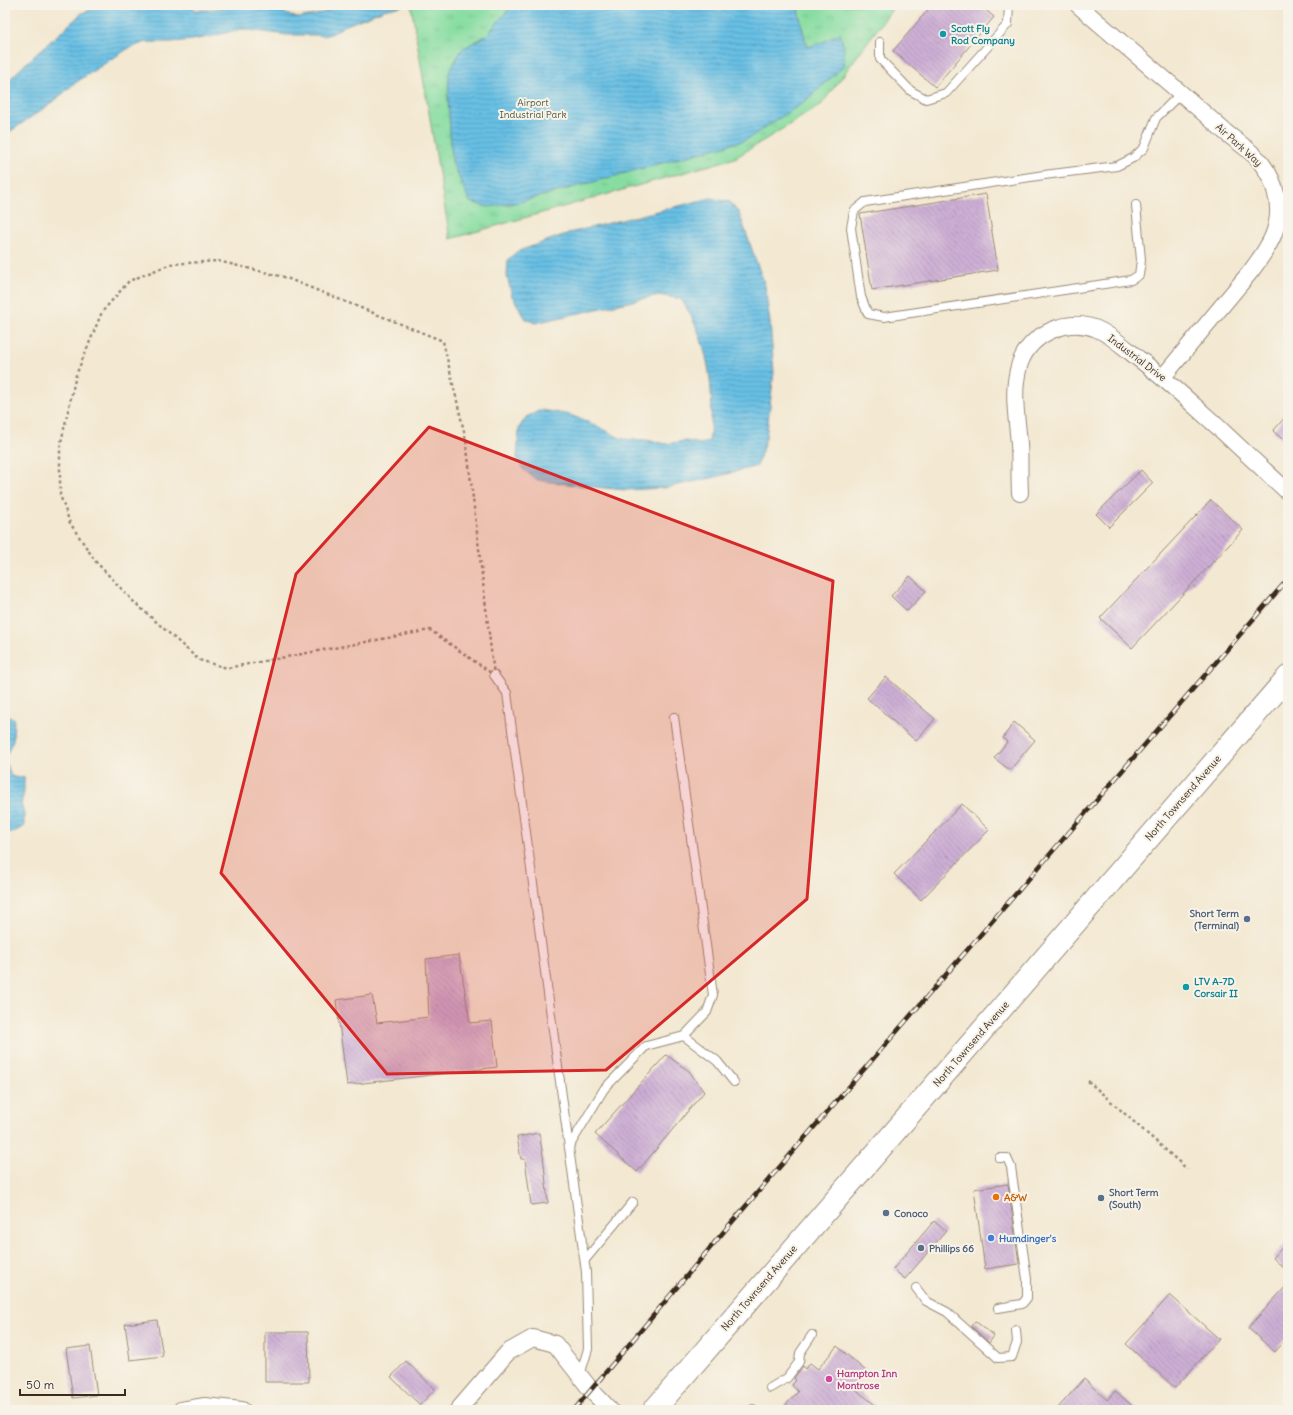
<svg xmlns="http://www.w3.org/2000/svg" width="1293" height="1415" viewBox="0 0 1293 1415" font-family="Delius,sans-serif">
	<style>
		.grass { fill: url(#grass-tufts); stroke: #618460 }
		.water { fill: url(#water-rules); stroke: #527582 }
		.building { fill: url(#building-back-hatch) }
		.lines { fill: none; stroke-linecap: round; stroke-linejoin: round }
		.service-casing { stroke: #978978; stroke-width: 10 }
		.minor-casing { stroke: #978978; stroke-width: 18 }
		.trunk-casing { stroke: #978978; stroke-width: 24 }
		.path { stroke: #978978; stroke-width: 2.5; stroke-dasharray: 3 3; stroke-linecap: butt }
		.service { stroke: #fff; stroke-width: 8 }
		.minor { stroke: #fff; stroke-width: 16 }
		.trunk { stroke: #fff; stroke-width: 22 }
		.rail-casing { stroke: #3b2a1e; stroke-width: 4.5 }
		.rail { stroke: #f7f3e8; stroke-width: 3; stroke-dasharray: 9; stroke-linecap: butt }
		.marked { fill: #d62828; fill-opacity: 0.2; stroke: #d62828; stroke-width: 3; stroke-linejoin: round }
		.culture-dot { fill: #0f9aa8; stroke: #f7f3e8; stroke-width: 1.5 }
		.service-dot { fill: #5c6f8a; stroke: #f7f3e8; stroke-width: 1.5 }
		.food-dot { fill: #e8710a; stroke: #f7f3e8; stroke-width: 1.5 }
		.shop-dot { fill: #3f7fe0; stroke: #f7f3e8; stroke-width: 1.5 }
		.hotel-dot { fill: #d1479c; stroke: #f7f3e8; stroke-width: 1.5 }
		.labels { text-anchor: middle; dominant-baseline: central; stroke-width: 4; stroke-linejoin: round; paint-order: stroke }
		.culture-label { font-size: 10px; font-weight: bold; fill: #0d838f; stroke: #f7f3e8; text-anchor: start }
		.park-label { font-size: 10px; fill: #4e573f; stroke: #f7f3e8 }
		.street-label { font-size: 10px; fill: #3b2a1e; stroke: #f7f3e8 }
		.service-label { font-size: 10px; font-weight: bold; fill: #4e5e75; stroke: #f7f3e8; text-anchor: start }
		.food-label { font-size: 10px; font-weight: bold; fill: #c56008; stroke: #f7f3e8; text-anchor: start }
		.shop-label { font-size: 10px; font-weight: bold; fill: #366cbe; stroke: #f7f3e8; text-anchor: start }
		.hotel-label { font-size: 10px; font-weight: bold; fill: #b23c85; stroke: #f7f3e8; text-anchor: start }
	</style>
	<defs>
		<pattern id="grass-tufts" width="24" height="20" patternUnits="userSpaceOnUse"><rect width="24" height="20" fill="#87dda1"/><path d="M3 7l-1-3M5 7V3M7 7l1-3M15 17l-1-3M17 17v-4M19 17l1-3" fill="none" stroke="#75be8a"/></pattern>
		<pattern id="water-rules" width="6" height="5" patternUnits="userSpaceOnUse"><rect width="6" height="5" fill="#68c0e5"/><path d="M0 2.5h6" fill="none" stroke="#579cb9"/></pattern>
		<pattern id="building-back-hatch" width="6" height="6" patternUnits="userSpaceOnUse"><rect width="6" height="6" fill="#cdafd5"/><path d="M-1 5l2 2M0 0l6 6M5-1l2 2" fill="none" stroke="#a88fac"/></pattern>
	</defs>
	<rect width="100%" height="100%" fill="#f7f3e8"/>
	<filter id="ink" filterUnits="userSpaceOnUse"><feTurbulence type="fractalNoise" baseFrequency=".025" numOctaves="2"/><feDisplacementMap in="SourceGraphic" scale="8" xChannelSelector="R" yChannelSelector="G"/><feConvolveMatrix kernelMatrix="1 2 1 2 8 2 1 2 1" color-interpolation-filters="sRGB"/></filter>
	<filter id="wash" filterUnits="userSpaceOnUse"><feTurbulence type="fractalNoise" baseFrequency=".012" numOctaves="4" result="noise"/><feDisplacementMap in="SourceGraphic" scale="16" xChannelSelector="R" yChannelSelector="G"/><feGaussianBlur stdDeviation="0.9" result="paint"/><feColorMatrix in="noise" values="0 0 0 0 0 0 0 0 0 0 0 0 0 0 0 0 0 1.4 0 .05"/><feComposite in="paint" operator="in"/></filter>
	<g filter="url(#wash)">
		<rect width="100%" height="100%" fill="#f3e8d1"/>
		<!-- grass -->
		<polygon class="grass" points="411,5 895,5 821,105 735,158 450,239"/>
		<!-- water -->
		<g class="water">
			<polygon points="104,5 192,5 195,10 205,10 243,5 275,6 286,14 298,18 319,14 341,5 405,5 384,10 344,26 333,33 324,36 315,35 287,35 242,29 228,32 214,36 192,40 171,42 146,42 129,48 110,60 75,83 53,102 5,135 5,84 23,66 82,13"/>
			<polygon points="512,5 797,5 807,47 823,42 840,33 844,48 844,66 804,102 746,140 520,202 488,207 470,202 452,162 448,99 449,72 462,49 487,35"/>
			<path d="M 711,198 L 730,202 L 739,213 L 765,286 L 770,323 L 774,372 L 766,438 L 757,466 L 707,479 L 663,488 L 626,490 L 566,484 L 536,480 L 523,469 L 517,459 L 519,428 L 526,417 L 541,410 L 570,415 L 593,424 L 622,439 L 645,440 L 667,444 L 685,441 L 701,444 L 709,441 C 716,392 709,340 681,299 L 659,295 L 535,323 L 526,319 L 512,296 L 507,276 L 508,260 L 516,252 L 569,233 Z"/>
			<polygon points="5,716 14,718 13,740 5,758"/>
			<polygon points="5,759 11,776 18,778 24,777 24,792 21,804 24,813 24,826 14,832 5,833"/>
		</g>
		<g id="blocks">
			<!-- building -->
			<g class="building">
				<polygon points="932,5 980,5 994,17 935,87 893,51"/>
				<polygon points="986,194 998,270 872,290 860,214"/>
				<polygon points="1288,414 1288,444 1273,431"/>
				<polygon points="1141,470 1153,483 1109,527 1096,514"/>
				<polygon points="1211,500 1243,530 1132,648 1100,618"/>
				<polygon points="910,576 926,591 907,611 891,596"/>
				<polygon points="886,677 935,719 916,741 867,698"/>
				<polygon points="1014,722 1035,740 1010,770 994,758 1007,742 1003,738"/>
				<polygon points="962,804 989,830 921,900 894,874"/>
				<polygon points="459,955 470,1023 492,1021 497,1067 347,1085 336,1000 372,995 377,1023 429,1017 426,959"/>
				<polygon points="666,1055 689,1071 704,1092 637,1172 595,1134"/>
				<polygon points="539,1133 543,1155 548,1203 531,1205 525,1159 521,1159 517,1137"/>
				<polygon points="1008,1184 1019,1264 985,1269 974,1189"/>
				<polygon points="934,1221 946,1231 905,1279 893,1269"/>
				<polygon points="1288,1241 1288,1272 1273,1258"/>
				<polygon points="1288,1284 1288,1337 1275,1352 1248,1328"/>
				<polygon points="1170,1295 1219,1339 1175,1388 1126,1344"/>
				<polygon points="157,1320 163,1356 130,1360 125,1324"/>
				<polygon points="975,1321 994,1336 989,1343 971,1326"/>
				<polygon points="265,1332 308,1332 309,1382 265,1382"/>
				<polygon points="90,1346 97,1395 73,1398 66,1349"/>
				<polygon points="837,1346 867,1372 853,1387 881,1410 781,1410 798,1392 792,1385 796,1380 794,1378 803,1366 805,1369 810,1363 818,1369"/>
				<polygon points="406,1361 435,1389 420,1405 391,1377"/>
				<polygon points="1084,1379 1107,1400 1115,1391 1137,1410 1056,1410"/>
			</g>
		</g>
	</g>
	<g filter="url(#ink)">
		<use href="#blocks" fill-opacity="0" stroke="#978978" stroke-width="1"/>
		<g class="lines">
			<!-- service casing -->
			<g class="service-casing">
				<g id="service">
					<polyline points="880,42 880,59 911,91 926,99 946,93 1008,24 1009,5"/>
					<polyline points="1136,205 1141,260 1139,275 1131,280 884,317 868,314 861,297 851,228 854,211 865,202 1044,175 1117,166 1133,158 1144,148 1156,118 1181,93"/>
					<polyline points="494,675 507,693 586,1272 588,1349 580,1375"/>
					<polyline points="684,1036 717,1061 734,1082"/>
					<polyline points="569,1147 604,1089 646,1046 684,1036 707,1012 713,995 674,717"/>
					<polyline points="585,1260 633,1202"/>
					<polyline points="916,1288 926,1301 947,1312 998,1358 1012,1357 1017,1342 1016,1330"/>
					<polyline points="998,1308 1022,1304 1027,1298 1027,1279 1011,1167 1007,1158 999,1158"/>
					<polyline points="770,1388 787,1378 799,1362 800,1353 812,1335"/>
					<polyline points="753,1409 754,1410"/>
				</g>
			</g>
			<!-- minor casing -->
			<g class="minor-casing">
				<g id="minor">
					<path d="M 1078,5 C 1126,47 1175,87 1223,130 C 1235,141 1252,150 1262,164 C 1268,172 1274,183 1276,194 C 1284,225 1269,247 1251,271 L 1163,377"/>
					<path d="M 1020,493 C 1019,477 1020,460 1019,444 C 1017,417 1011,390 1020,363 C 1031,333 1068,317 1097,329 C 1113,336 1126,349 1139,359 C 1167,380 1191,403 1217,426 C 1240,448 1264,470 1288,492"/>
					<polyline points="181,1410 205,1406 242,1410"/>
					<polyline points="458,1410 508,1352 533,1338 555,1344 591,1390 610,1410"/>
				</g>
			</g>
			<!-- trunk casing -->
			<g class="trunk-casing">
				<polyline id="trunk" points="654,1410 1288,677"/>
			</g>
			<!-- path -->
			<g class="path">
				<polygon points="218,261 284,277 443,341 466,440 494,675 430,630 227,668 199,660 134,602 96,562 70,523 60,495 60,447 76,375 102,312 129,281 171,264"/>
				<polyline points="1088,1081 1187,1169"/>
			</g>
			<!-- service -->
			<use href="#service" class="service"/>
			<!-- minor -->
			<use href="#minor" class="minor"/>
			<!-- trunk -->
			<use href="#trunk" class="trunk"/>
			<!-- rail casing -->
			<g class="rail-casing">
				<polyline id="rail" points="574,1410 726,1229 1288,579"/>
			</g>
			<!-- rail -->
			<use href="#rail" class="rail"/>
		</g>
	</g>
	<!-- marked area -->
	<path class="marked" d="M 429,427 L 833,581 L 807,899 L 606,1070 L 387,1074 L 221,873 L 296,574 Z"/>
	<!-- markers -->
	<g class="culture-dot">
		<circle cx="943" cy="34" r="4"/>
		<circle cx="1186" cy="987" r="4"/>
	</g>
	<g class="service-dot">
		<circle cx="1247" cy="919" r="4"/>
		<circle cx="1101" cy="1198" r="4"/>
		<circle cx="886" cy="1213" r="4"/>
		<circle cx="921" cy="1248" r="4"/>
	</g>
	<circle class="food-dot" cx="996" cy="1197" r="4"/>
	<circle class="shop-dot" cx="991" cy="1238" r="4"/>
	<circle class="hotel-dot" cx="829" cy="1379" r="4"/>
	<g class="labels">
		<!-- culture labels -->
		<g class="culture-label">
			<text x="951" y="28">Scott Fly<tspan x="951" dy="12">Rod Company</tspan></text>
			<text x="1194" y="981">LTV A-7D<tspan x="1194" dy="12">Corsair II</tspan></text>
		</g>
		<!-- park labels -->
		<g class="park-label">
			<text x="533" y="102">Airport<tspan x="533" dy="12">Industrial Park</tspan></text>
		</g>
		<!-- street labels -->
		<g class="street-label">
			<text transform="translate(1239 145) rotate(42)">Air Park Way</text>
			<text transform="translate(1137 358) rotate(37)">Industrial Drive</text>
			<text transform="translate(1183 798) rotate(-49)">North Townsend Avenue</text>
			<text transform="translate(971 1044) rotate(-49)">North Townsend Avenue</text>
			<text transform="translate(759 1288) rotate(-49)">North Townsend Avenue</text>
		</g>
		<!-- service labels -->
		<g class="service-label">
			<text x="1239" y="913" text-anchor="end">Short Term<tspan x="1239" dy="12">(Terminal)</tspan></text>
			<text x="1109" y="1192">Short Term<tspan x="1109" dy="12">(South)</tspan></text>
			<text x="894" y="1213">Conoco</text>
			<text x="929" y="1248">Phillips 66</text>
		</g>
		<!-- food labels -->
		<g class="food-label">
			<text x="1004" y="1197">A&amp;W</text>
		</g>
		<!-- shop labels -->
		<g class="shop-label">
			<text x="999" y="1238">Humdinger's</text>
		</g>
		<!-- hotel labels -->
		<g class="hotel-label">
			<text x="837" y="1373">Hampton Inn<tspan x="837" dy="12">Montrose</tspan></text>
		</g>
	</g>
	<!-- margin -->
	<rect width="1293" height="1415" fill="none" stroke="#f7f3e8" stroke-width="20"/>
	<!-- scale -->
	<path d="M20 1389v6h105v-6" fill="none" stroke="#3b2a1e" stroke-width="2"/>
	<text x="26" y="1389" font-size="12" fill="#3b2a1e" stroke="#f7f3e8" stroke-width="3" paint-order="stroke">50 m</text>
</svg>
